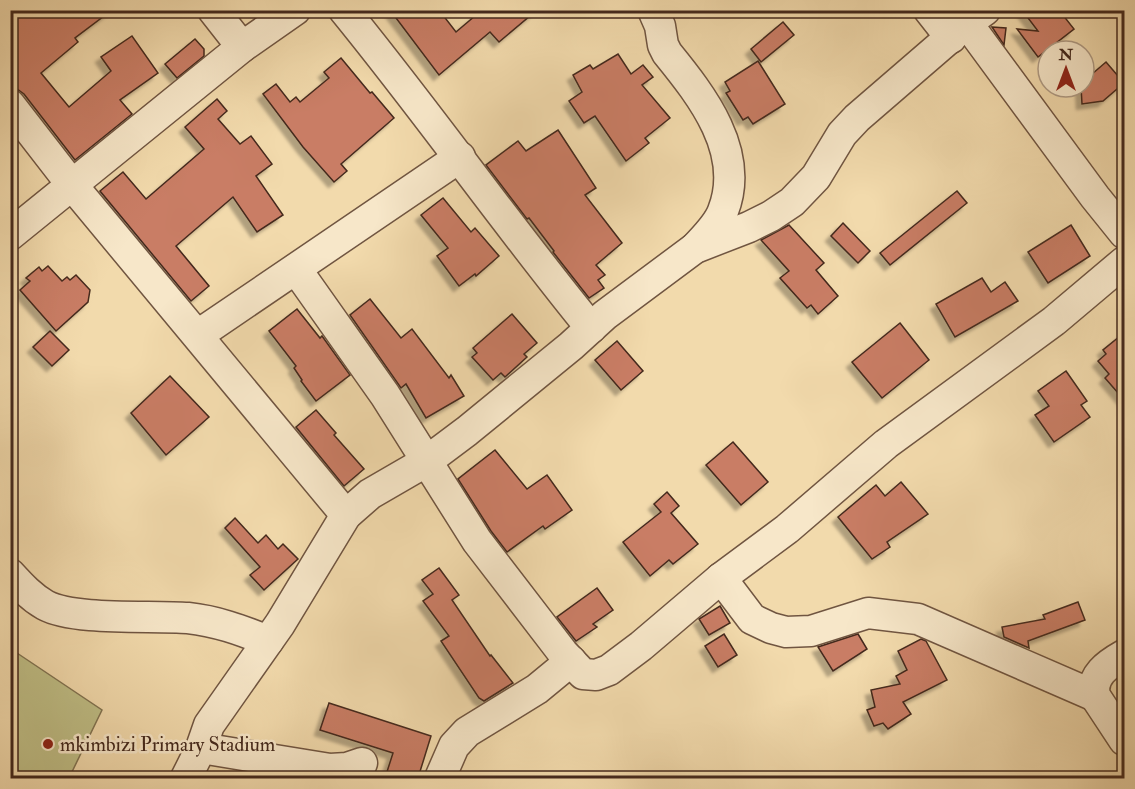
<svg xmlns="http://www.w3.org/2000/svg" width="1135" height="789" viewBox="0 0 1135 789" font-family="'IM FELL Double Pica',serif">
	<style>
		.green { fill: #bfbe86; stroke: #827452; stroke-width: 1.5 }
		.building { fill: #c97d65; stroke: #44291d; stroke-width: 1.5; filter: url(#shadow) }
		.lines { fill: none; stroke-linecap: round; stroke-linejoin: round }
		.minor-casing { stroke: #705541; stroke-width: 33 }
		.minor { stroke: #f7e7c9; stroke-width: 30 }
		.poi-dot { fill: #8f2418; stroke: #f7e7c9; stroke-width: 2 }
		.labels { text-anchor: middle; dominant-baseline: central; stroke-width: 5; stroke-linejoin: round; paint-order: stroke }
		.poi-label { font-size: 20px; fill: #44291d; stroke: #f7e7c9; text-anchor: start }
	</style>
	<defs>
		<filter id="shadow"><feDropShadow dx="-5.5" dy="5.5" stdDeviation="1.5" flood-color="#0004"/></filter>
	</defs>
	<rect width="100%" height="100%" fill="#f2daac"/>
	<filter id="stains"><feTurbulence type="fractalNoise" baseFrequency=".00333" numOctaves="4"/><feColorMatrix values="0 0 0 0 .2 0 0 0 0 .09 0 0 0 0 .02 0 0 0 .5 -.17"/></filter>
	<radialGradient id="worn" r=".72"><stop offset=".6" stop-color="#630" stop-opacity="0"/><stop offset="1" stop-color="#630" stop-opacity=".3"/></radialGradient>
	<!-- green -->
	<polygon class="green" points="11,649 102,710 69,778 11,778"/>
	<!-- building -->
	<g class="building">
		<polygon points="10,10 112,10 75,38 78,42 41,73 69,107 111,71 101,57 132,36 158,73 120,100 132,114 75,160 24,94 17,89 10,88"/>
		<polygon points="390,10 439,10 456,32 482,10 537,10 499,42 490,32 439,75"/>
		<polygon points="1022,10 1059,10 1074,29 1038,57 1017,29 1038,31"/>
		<polygon points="783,22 794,35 761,62 751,49"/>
		<polygon points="992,27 1006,28 1004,45"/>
		<polygon points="195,39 204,49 204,56 177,78 165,64"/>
		<polygon points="618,54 631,74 643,65 653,77 642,85 670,118 645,138 649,143 626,161 595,116 584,123 569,101 582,92 573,75 590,65 593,69"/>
		<polygon points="341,58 370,93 372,92 394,118 341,164 347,171 334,182 303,147 263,94 276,84 290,102 296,97 300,102 329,78 324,72"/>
		<polygon points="758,61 785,104 753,124 748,117 743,120 726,93 730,91 725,82"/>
		<polygon points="1106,62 1124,83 1103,101 1082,104 1081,87 1084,87 1084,81"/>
		<polygon points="217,99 227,111 218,119 240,144 251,136 272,164 256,176 283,215 257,232 233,197 176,246 209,286 191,301 100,191 123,172 146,199 204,149 185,127"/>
		<polygon points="558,130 596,188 585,195 622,243 596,265 605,275 598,280 604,288 589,298 553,252 554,251 529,218 527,219 486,165 518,141 526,151"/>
		<polygon points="957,191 967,203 890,265 880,253"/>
		<polygon points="443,198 471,232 475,228 499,256 476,276 475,274 459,286 437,256 448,248 421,215"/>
		<polygon points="843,223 870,251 858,263 831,236"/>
		<polygon points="789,225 824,263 816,270 838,296 818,314 811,305 807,308 780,278 789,271 761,240"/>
		<polygon points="1071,225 1090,256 1048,283 1028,252"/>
		<polygon points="48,266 62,281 67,277 70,280 76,275 90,290 88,302 56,331 20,290 30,281 26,278 39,267 42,271"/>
		<polygon points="982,278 991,292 1005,282 1018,301 955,337 936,304"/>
		<polygon points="370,299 401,338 412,329 449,378 451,375 464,396 426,418 406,384 401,388 350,315"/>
		<polygon points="297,309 320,338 322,336 350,375 316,401 301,381 302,380 294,368 296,366 269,331"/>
		<polygon points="512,314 537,343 524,354 527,357 505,377 501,373 493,380 472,357 477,353 473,348"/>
		<polygon points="900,323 929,360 882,398 852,362"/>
		<polygon points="50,331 69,350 52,366 33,347"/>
		<polygon points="1125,332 1125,401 1105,378 1109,374 1098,361 1106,354 1103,350"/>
		<polygon points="617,341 643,371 621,390 595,360"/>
		<polygon points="1066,371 1087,401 1081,405 1090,417 1054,442 1035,415 1049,406 1038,391"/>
		<polygon points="170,376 209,417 166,455 131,413"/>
		<polygon points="316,410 336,433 334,435 364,469 344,486 296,427"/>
		<polygon points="733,442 768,482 741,505 706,465"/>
		<polygon points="495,450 527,489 547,475 572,510 545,529 543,526 507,552 491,531 458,479"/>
		<polygon points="901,482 928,514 887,542 890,547 872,559 838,517 876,485 885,496"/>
		<polygon points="667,492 679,506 671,513 698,544 673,564 669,560 650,576 623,542 661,512 654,504"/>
		<polygon points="235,518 258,543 266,535 278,549 283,544 298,559 264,590 250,575 260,567 225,528"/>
		<polygon points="439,568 459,595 452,600 490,656 491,655 513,683 484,701 479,698 441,641 449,636 423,601 433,594 422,580"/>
		<polygon points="597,588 613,610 593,624 597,627 576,641 557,617"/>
		<polygon points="1078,602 1085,620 1028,641 1029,648 1004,637 1002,627 1045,619 1043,615"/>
		<polygon points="720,606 730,623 709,635 699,619"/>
		<polygon points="724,634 737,655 718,667 705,646"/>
		<polygon points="858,634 867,649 833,671 818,647"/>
		<polygon points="921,639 926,641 947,680 903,702 911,714 888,729 883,723 874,726 867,710 875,707 871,690 900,684 896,676 907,670 898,651"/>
		<polygon points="329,703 431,736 418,778 385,778 393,753 320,730"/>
	</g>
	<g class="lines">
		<!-- minor casing -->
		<g class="minor-casing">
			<g id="minor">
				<polyline points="213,10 242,47"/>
				<path d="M 344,10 C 429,114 506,224 591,328"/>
				<path d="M 653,10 L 660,26 L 663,45 L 667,53 C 702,96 746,152 723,211 C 718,225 705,237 695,248"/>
				<polyline points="929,10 951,38"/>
				<polyline points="967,23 1095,197 1124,233"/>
				<polyline points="10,105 72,185 346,515"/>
				<polyline points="10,235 242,47 295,10"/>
				<polyline points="296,269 385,395 477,541 563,653 583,674 596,675 609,670 641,646 721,578 787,529 886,444 1054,321 1124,262"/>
				<polyline points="198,335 460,157"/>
				<path d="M 10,574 C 21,586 31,597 45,605 C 74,621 152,615 188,618 C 216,621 241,630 268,641"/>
				<polyline points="721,578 752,619 771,628 786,632 811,631 868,613 918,619 1095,696"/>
				<path d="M 1124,655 C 1108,664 1090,676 1095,696 L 1124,740"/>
				<polyline points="201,748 330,769 347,768 362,763"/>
				<polyline points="186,778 201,748 209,725 280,624 346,515 370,494 427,461 467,431 571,346 605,315 695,248 749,227 771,216 792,202 816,177 842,134 857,118 967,23 985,10"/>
				<polyline points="440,778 454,746 467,732 537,689 571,661"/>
			</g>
		</g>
		<!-- minor -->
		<use href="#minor" class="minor"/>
	</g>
	<!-- markers -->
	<circle class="poi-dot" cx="48" cy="744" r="6"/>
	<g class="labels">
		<!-- poi labels -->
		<g class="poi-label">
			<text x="60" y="744">mkimbizi Primary Stadium</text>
		</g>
	</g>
	<!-- margin -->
	<rect width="1135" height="789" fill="none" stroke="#f2daac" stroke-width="36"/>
	<rect x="12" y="12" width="1111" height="765" fill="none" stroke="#44291d" stroke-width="3"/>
	<rect x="18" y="18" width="1099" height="753" fill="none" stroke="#44291d" stroke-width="1.5"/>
	<!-- north arrow -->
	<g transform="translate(1066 69)"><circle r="28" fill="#f7e7c9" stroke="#af9b84" stroke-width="1.5"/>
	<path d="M0-4.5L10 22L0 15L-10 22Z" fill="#8f2418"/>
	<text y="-9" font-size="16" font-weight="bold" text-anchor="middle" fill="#44291d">N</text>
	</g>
	<rect width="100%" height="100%" filter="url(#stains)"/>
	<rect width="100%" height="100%" fill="url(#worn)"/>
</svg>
